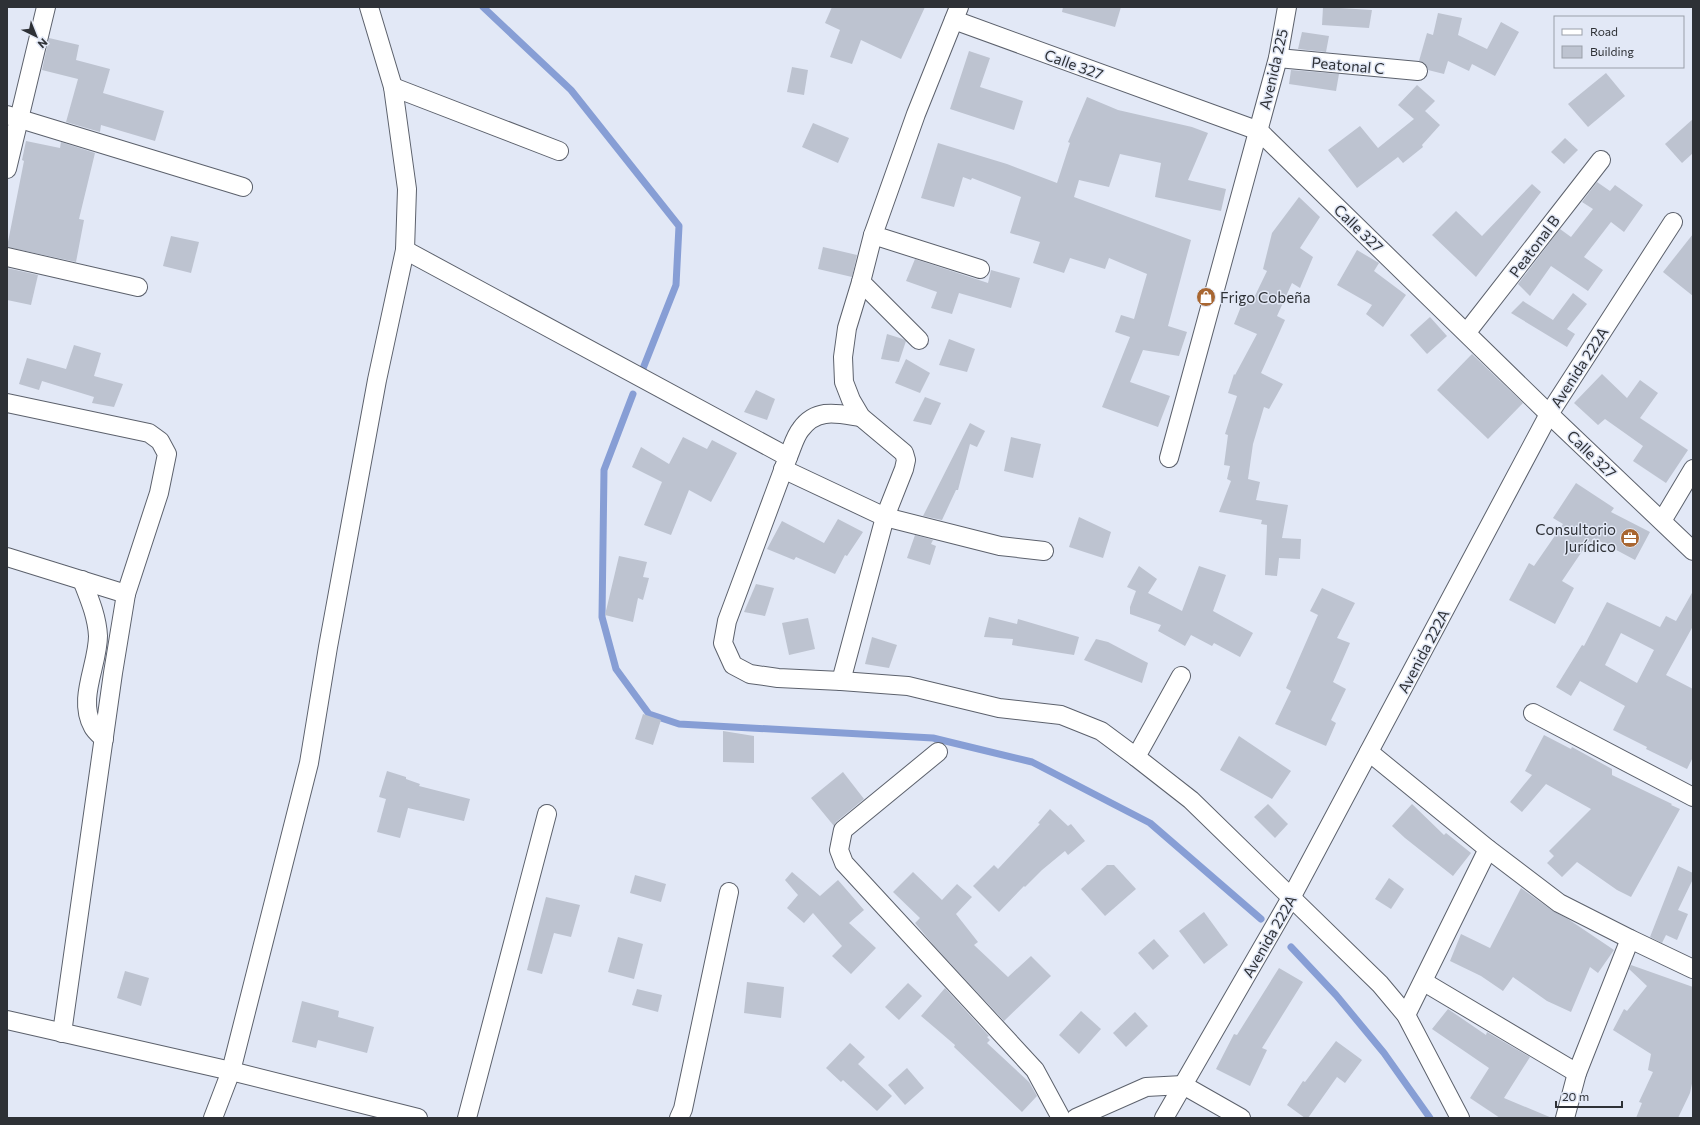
<svg xmlns="http://www.w3.org/2000/svg" width="1700" height="1125" viewBox="0 0 1700 1125" font-family="Commissioner,sans-serif">
	<style>
		.lines { fill: none; stroke-linecap: round; stroke-linejoin: round }
		.stream { stroke: #879ed5; stroke-width: 7 }
		.building { fill: #bdc3d0; fill-rule: evenodd }
		.minor-casing { stroke: #5c616c; stroke-width: 20 }
		.minor { stroke: #fff; stroke-width: 18 }
		.labels { text-anchor: middle; dominant-baseline: central; stroke-width: 3; stroke-linejoin: round; paint-order: stroke }
		.street-label { font-size: 15px; fill: #2e3136; stroke: #e2e8f6 }
		.poi-label { font-size: 15px; fill: #2e3136; stroke: #e2e8f6; text-anchor: start }
	</style>
	<rect width="100%" height="100%" fill="#e2e8f6"/>
	<g class="lines">
		<!-- stream -->
		<g class="stream">
			<polyline points="483,7 571,90 679,226 676,285 642,371"/>
			<polyline points="633,394 604,470 602,617 616,669 649,714 679,724 933,738 1032,762 1150,823 1261,919"/>
			<polyline points="1291,947 1336,995 1384,1053 1430,1118"/>
		</g>
	</g>
	<!-- building -->
	<g class="building">
		<polygon points="832,7 925,7 901,59 861,40 852,64 830,57 840,30 825,23"/>
		<polygon points="1063,7 1121,7 1115,27 1062,12"/>
		<polygon points="1323,7 1372,10 1369,28 1322,25"/>
		<polygon points="1438,13 1462,18 1458,35 1487,49 1501,22 1519,32 1495,76 1472,64 1469,71 1448,61 1444,74 1428,70 1424,63 1419,61 1427,33 1433,35"/>
		<polygon points="1302,32 1329,36 1326,52 1298,49"/>
		<polygon points="49,38 79,45 76,60 110,69 103,93 164,111 155,141 101,125 100,132 66,122 78,79 42,70"/>
		<polygon points="969,51 990,58 980,87 1023,101 1014,130 950,109"/>
		<polygon points="792,67 808,70 804,95 787,92"/>
		<polygon points="1291,70 1339,74 1336,91 1289,84"/>
		<polygon points="1606,73 1625,96 1588,127 1568,104"/>
		<polygon points="1417,85 1435,101 1425,111 1440,125 1422,145 1423,147 1403,163 1398,157 1357,188 1328,150 1360,126 1378,148 1414,119 1398,105"/>
		<polygon points="1087,97 1118,110 1192,127 1208,133 1188,180 1226,189 1221,211 1155,197 1161,163 1120,154 1109,187 1079,180 1074,197 1191,240 1168,326 1187,332 1179,356 1143,350 1130,382 1170,396 1158,427 1102,407 1130,337 1115,332 1121,315 1134,319 1147,274 1109,258 1105,269 1070,258 1064,273 1033,263 1040,242 1010,233 1021,197 972,178 971,180 963,177 954,207 921,198 938,143 1007,164 1057,183 1070,143 1068,142"/>
		<polygon points="1693,119 1693,153 1682,163 1665,144"/>
		<polygon points="813,123 849,138 838,163 802,147"/>
		<polygon points="1565,138 1578,150 1564,164 1551,152"/>
		<polygon points="26,141 60,148 61,142 95,153 79,219 84,220 76,262 7,247 24,161 22,160"/>
		<polygon points="1597,182 1610,191 1615,185 1643,205 1624,232 1611,222 1584,257 1603,270 1588,291 1551,266 1530,296 1518,284 1560,229 1571,237 1593,209 1582,202"/>
		<polygon points="1532,184 1541,192 1476,277 1432,235 1456,211 1482,236"/>
		<polygon points="1299,197 1320,217 1300,248 1313,257 1300,288 1292,283 1277,316 1285,320 1261,373 1283,384 1269,409 1264,407 1253,444 1248,479 1260,482 1256,500 1288,505 1282,538 1301,539 1300,559 1279,558 1277,576 1265,575 1267,525 1261,524 1262,520 1219,512 1231,481 1227,479 1230,466 1224,465 1228,435 1225,434 1237,396 1228,393 1234,374 1235,375 1257,334 1234,324 1244,299 1252,302 1267,271 1263,269 1272,233"/>
		<polygon points="1693,234 1693,296 1663,272"/>
		<polygon points="171,236 199,242 191,273 163,266"/>
		<polygon points="823,247 857,255 852,277 818,269"/>
		<polygon points="1357,250 1379,263 1374,271 1406,295 1383,327 1366,314 1372,305 1337,285"/>
		<polygon points="915,259 988,283 991,270 1020,278 1011,308 959,293 952,314 931,308 937,292 906,281"/>
		<polygon points="7,268 38,275 31,305 7,300"/>
		<polygon points="1573,293 1587,304 1567,329 1575,334 1567,347 1511,313 1523,301 1553,320"/>
		<polygon points="1430,317 1447,336 1427,354 1410,335"/>
		<polygon points="887,334 903,339 906,341 899,362 881,359"/>
		<polygon points="949,339 975,349 967,372 939,365"/>
		<polygon points="74,345 101,353 94,376 123,384 114,407 92,403 94,397 42,381 39,390 19,384 27,358 66,369"/>
		<polygon points="1472,354 1523,403 1488,439 1437,390"/>
		<polygon points="906,359 930,373 920,393 895,383"/>
		<polygon points="1602,374 1627,398 1640,380 1658,393 1640,418 1688,450 1666,483 1633,461 1643,446 1605,419 1598,425 1574,403"/>
		<polygon points="756,390 775,399 767,420 744,412"/>
		<polygon points="925,397 941,403 931,425 913,421"/>
		<polygon points="970,423 985,431 977,447 970,444 958,490 956,490 942,520 923,516"/>
		<polygon points="683,437 707,449 712,440 737,453 711,502 689,490 671,535 644,525 662,482 632,467 641,447 669,464"/>
		<polygon points="1011,437 1041,444 1033,478 1004,471"/>
		<polygon points="1576,483 1614,508 1611,512 1650,532 1635,560 1594,538 1591,543 1589,541 1562,581 1574,588 1555,624 1509,600 1529,563 1534,566 1563,524 1553,518"/>
		<polygon points="1079,517 1111,532 1103,558 1069,547"/>
		<polygon points="838,519 863,532 847,556 845,555 835,574 796,557 794,560 767,549 782,521 824,543"/>
		<polygon points="915,535 933,540 931,544 936,546 930,565 907,558"/>
		<polygon points="619,556 647,562 643,577 649,578 643,600 638,598 633,622 605,615"/>
		<polygon points="1139,566 1157,579 1148,593 1182,611 1199,566 1226,575 1213,611 1253,633 1240,657 1214,643 1212,646 1191,635 1185,646 1158,631 1161,625 1130,614 1130,607 1136,591 1127,587"/>
		<polygon points="756,584 774,588 765,616 744,612"/>
		<polygon points="1322,588 1355,603 1337,638 1350,643 1333,682 1346,689 1331,720 1336,723 1326,746 1275,724 1291,691 1286,688 1318,615 1310,611"/>
		<path d="M 1693,591 L 1693,626 L 1666,675 L 1693,689 L 1693,757 L 1687,769 L 1646,749 L 1647,747 L 1613,730 L 1625,706 L 1580,681 L 1571,696 L 1556,687 L 1582,645 L 1584,646 L 1607,602 L 1660,627 L 1666,616 L 1676,621 ZM 1621,633 L 1654,650 L 1637,683 L 1605,665 Z"/>
		<polygon points="989,617 1017,624 1018,619 1079,637 1074,655 1012,645 1013,639 984,637"/>
		<polygon points="808,618 815,649 789,655 782,623"/>
		<polygon points="872,637 897,645 889,668 865,664"/>
		<polygon points="1096,639 1108,642 1148,663 1142,683 1084,660"/>
		<polygon points="643,714 661,720 653,745 635,739"/>
		<polygon points="723,731 754,736 754,763 723,762"/>
		<polygon points="1544,735 1571,749 1572,747 1612,769 1612,775 1672,804 1671,805 1680,809 1631,897 1617,890 1577,862 1562,877 1547,863 1554,856 1549,851 1591,809 1546,784 1522,812 1510,802 1532,775 1525,771"/>
		<polygon points="1239,736 1291,771 1272,799 1220,770"/>
		<polygon points="387,771 406,777 406,779 420,784 419,786 470,799 464,821 408,808 400,838 377,832 386,799 379,797"/>
		<polygon points="843,772 864,799 836,822 834,826 811,798"/>
		<polygon points="1268,804 1288,824 1275,838 1254,817"/>
		<polygon points="1412,804 1444,835 1446,833 1471,853 1453,876 1405,838 1392,826"/>
		<polygon points="1050,809 1068,826 1071,824 1085,841 1068,855 1065,851 1042,870 1025,887 1024,886 999,912 973,886 994,865 998,869 1040,824 1038,823"/>
		<polygon points="1107,865 1114,865 1136,889 1105,916 1081,889"/>
		<polygon points="1678,866 1693,873 1693,879 1678,910 1688,914 1677,940 1666,935 1662,943 1650,937"/>
		<polygon points="792,872 820,896 838,880 864,910 849,923 876,948 851,974 832,956 842,946 813,913 804,923 787,908 798,895 785,880"/>
		<polygon points="913,872 942,900 957,884 972,897 956,914 978,942 974,945 1008,977 1031,956 1051,976 1004,1021 935,947 915,923 920,918 893,892"/>
		<polygon points="635,875 666,884 661,902 630,893"/>
		<polygon points="1389,878 1404,889 1391,909 1375,899"/>
		<polygon points="1521,888 1553,911 1568,919 1614,950 1598,973 1590,967 1571,1012 1547,1001 1513,977 1503,991 1481,976 1450,961 1461,934 1490,948"/>
		<polygon points="546,897 580,905 571,937 554,933 542,974 527,970"/>
		<polygon points="1204,912 1228,945 1204,964 1179,931"/>
		<polygon points="618,937 643,944 634,979 608,972"/>
		<polygon points="1154,939 1169,956 1153,970 1138,953"/>
		<polygon points="1631,965 1693,987 1693,1079 1690,1093 1678,1118 1636,1118 1642,1103 1639,1102 1653,1072 1648,1070 1651,1054 1613,1030 1624,1009 1627,1011 1647,986 1629,969"/>
		<polygon points="1279,968 1303,982 1262,1048 1267,1050 1250,1086 1216,1069 1234,1034 1237,1035"/>
		<polygon points="125,971 149,978 141,1006 117,998"/>
		<polygon points="747,982 784,987 781,1018 744,1013"/>
		<polygon points="908,983 922,996 899,1020 885,1007"/>
		<polygon points="945,988 989,1036 987,1037 990,1040 987,1043 1029,1082 1037,1096 1022,1112 954,1047 955,1045 921,1016"/>
		<polygon points="637,989 662,995 658,1012 632,1005"/>
		<polygon points="302,1001 339,1011 338,1017 374,1027 367,1053 318,1040 316,1048 292,1042"/>
		<polygon points="1448,1009 1486,1035 1487,1032 1530,1057 1504,1098 1552,1118 1500,1118 1470,1098 1489,1068 1432,1029"/>
		<polygon points="1081,1011 1101,1029 1079,1054 1059,1035"/>
		<polygon points="1135,1012 1148,1026 1126,1047 1113,1033"/>
		<polygon points="1336,1041 1362,1060 1345,1083 1337,1077 1308,1118 1305,1118 1287,1105 1303,1081 1305,1082"/>
		<polygon points="850,1043 865,1057 858,1064 892,1096 877,1111 843,1080 841,1082 826,1068"/>
		<polygon points="907,1068 924,1088 905,1105 888,1085"/>
	</g>
	<g class="lines">
		<!-- minor casing -->
		<g class="minor-casing">
			<g id="minor">
				<polyline points="959,7 916,114 873,235 980,269"/>
				<polyline points="954,20 1259,131 1549,414 1693,551"/>
				<polyline points="1278,58 1418,71"/>
				<polyline points="393,87 559,151"/>
				<polyline points="7,115 243,187"/>
				<polyline points="7,169 46,7"/>
				<polyline points="873,235 861,282 919,340"/>
				<polyline points="405,250 788,457 727,621 723,643 733,665 750,674 778,678 841,681 908,686 999,708 1061,715 1101,731 1136,757 1191,800 1380,984 1406,1015 1460,1118"/>
				<polyline points="7,257 138,287"/>
				<polyline points="1467,332 1601,160"/>
				<polyline points="7,403 149,433 160,441 167,454 159,493 126,594 113,673 62,1033"/>
				<path d="M 788,457 C 792,448 795,436 801,429 C 817,407 839,414 861,417"/>
				<polyline points="1169,458 1278,58 1287,7"/>
				<polyline points="783,469 885,517 1000,546 1044,551"/>
				<polyline points="1662,521 1693,469"/>
				<polyline points="7,557 126,594"/>
				<path d="M 82,580 C 89,598 97,616 98,636 C 98,665 77,699 93,727 C 95,731 100,735 104,739"/>
				<polyline points="841,681 885,517 904,469 906,460 904,453 861,417 851,400 844,382 843,357 847,328 861,282"/>
				<polyline points="1533,713 1693,797"/>
				<polyline points="938,752 843,830 839,850 844,863 1035,1070 1061,1118"/>
				<polyline points="1369,752 1488,849 1559,903 1630,939 1693,969"/>
				<polyline points="1136,757 1181,676"/>
				<polyline points="1424,982 1577,1073"/>
				<polyline points="1406,1015 1488,849"/>
				<polyline points="7,1020 231,1071 418,1118"/>
				<polyline points="213,1118 231,1071 309,763 328,647 377,380 405,250 407,189 393,87 369,7"/>
				<polyline points="467,1118 547,814"/>
				<polyline points="679,1118 683,1109 729,892"/>
				<polyline points="1076,1118 1146,1087 1183,1085 1241,1118"/>
				<polyline points="1164,1118 1292,896 1549,414 1673,222"/>
				<polyline points="1565,1118 1577,1073 1630,939"/>
			</g>
		</g>
		<!-- minor -->
		<use href="#minor" class="minor"/>
	</g>
	<!-- icons -->
	<defs>
		<g id="shop-disc" transform="scale(1)"><circle r="9.5" fill="#a86631" stroke="#e2e8f6"/><path d="M-5-2.5h2.3a2.7 3.5 0 0 1 5.4 0H5L5.5 6h-11ZM-1.5-2.5h3a1.5 2.3 0 0 0-3 0Z" fill="#fff"/></g>
		<g id="office-disc" transform="scale(1)"><circle r="9.5" fill="#a86631" stroke="#e2e8f6"/><path d="M-6-3h4V-5.5h4V-3h4V5H-6ZM-1-4.5V-3h2v-1.5ZM-6 0V1H6V0Z" fill="#fff"/></g>
	</defs>
	<g fill-rule="evenodd">
		<use href="#shop-disc" x="1206" y="297"/>
		<use href="#office-disc" x="1630" y="538"/>
	</g>
	<g class="labels">
		<!-- street labels -->
		<g class="street-label">
			<text transform="translate(1074 64) rotate(20)">Calle 327</text>
			<text transform="translate(1348 65) rotate(5)">Peatonal C</text>
			<text transform="translate(1273 69) rotate(-77)">Avenida 225</text>
			<text transform="translate(1359 228) rotate(44)">Calle 327</text>
			<text transform="translate(1534 246) rotate(-53)">Peatonal B</text>
			<text transform="translate(1579 367) rotate(-57)">Avenida 222A</text>
			<text transform="translate(1592 454) rotate(44)">Calle 327</text>
			<text transform="translate(1423 651) rotate(-62)">Avenida 222A</text>
			<text transform="translate(1269 936) rotate(-60)">Avenida 222A</text>
		</g>
		<!-- poi labels -->
		<g class="poi-label">
			<text x="1220" y="297">Frigo Cobeña</text>
			<text x="1616" y="529" text-anchor="end">Consultorio<tspan x="1616" dy="17">Jurídico</tspan></text>
		</g>
	</g>
	<!-- border -->
	<rect width="1700" height="1125" fill="none" stroke="#2e3136" stroke-width="16"/>
	<!-- legend -->
	<rect x="1554" y="16" width="130" height="52" fill="#e2e8f6" stroke="#9a9fa9"/>
	<rect x="1562" y="29" width="20" height="6" fill="#ffffff" stroke="#9a9fa9"/>
	<text x="1590" y="36" font-size="12" fill="#2e3136">Road</text>
	<rect x="1562" y="46" width="20" height="12" fill="#bdc3d0" stroke="#9a9fa9"/>
	<text x="1590" y="56" font-size="12" fill="#2e3136">Building</text>
	<!-- north arrow -->
	<g transform="translate(36 36) rotate(137)" stroke="#e2e8f6" stroke-width="3" paint-order="stroke">
	<path d="M0-3L7 15L0 10L-7 15Z" fill="#2e3136"/>
	<text y="-6" font-size="11" font-weight="bold" text-anchor="middle" fill="#2e3136">N</text>
	</g>
	<!-- scale -->
	<path d="M1556 1101v6h66v-6" fill="none" stroke="#2e3136" stroke-width="2"/>
	<text x="1562" y="1101" font-size="12" fill="#2e3136" stroke="#e2e8f6" stroke-width="3" paint-order="stroke">20 m</text>
</svg>
